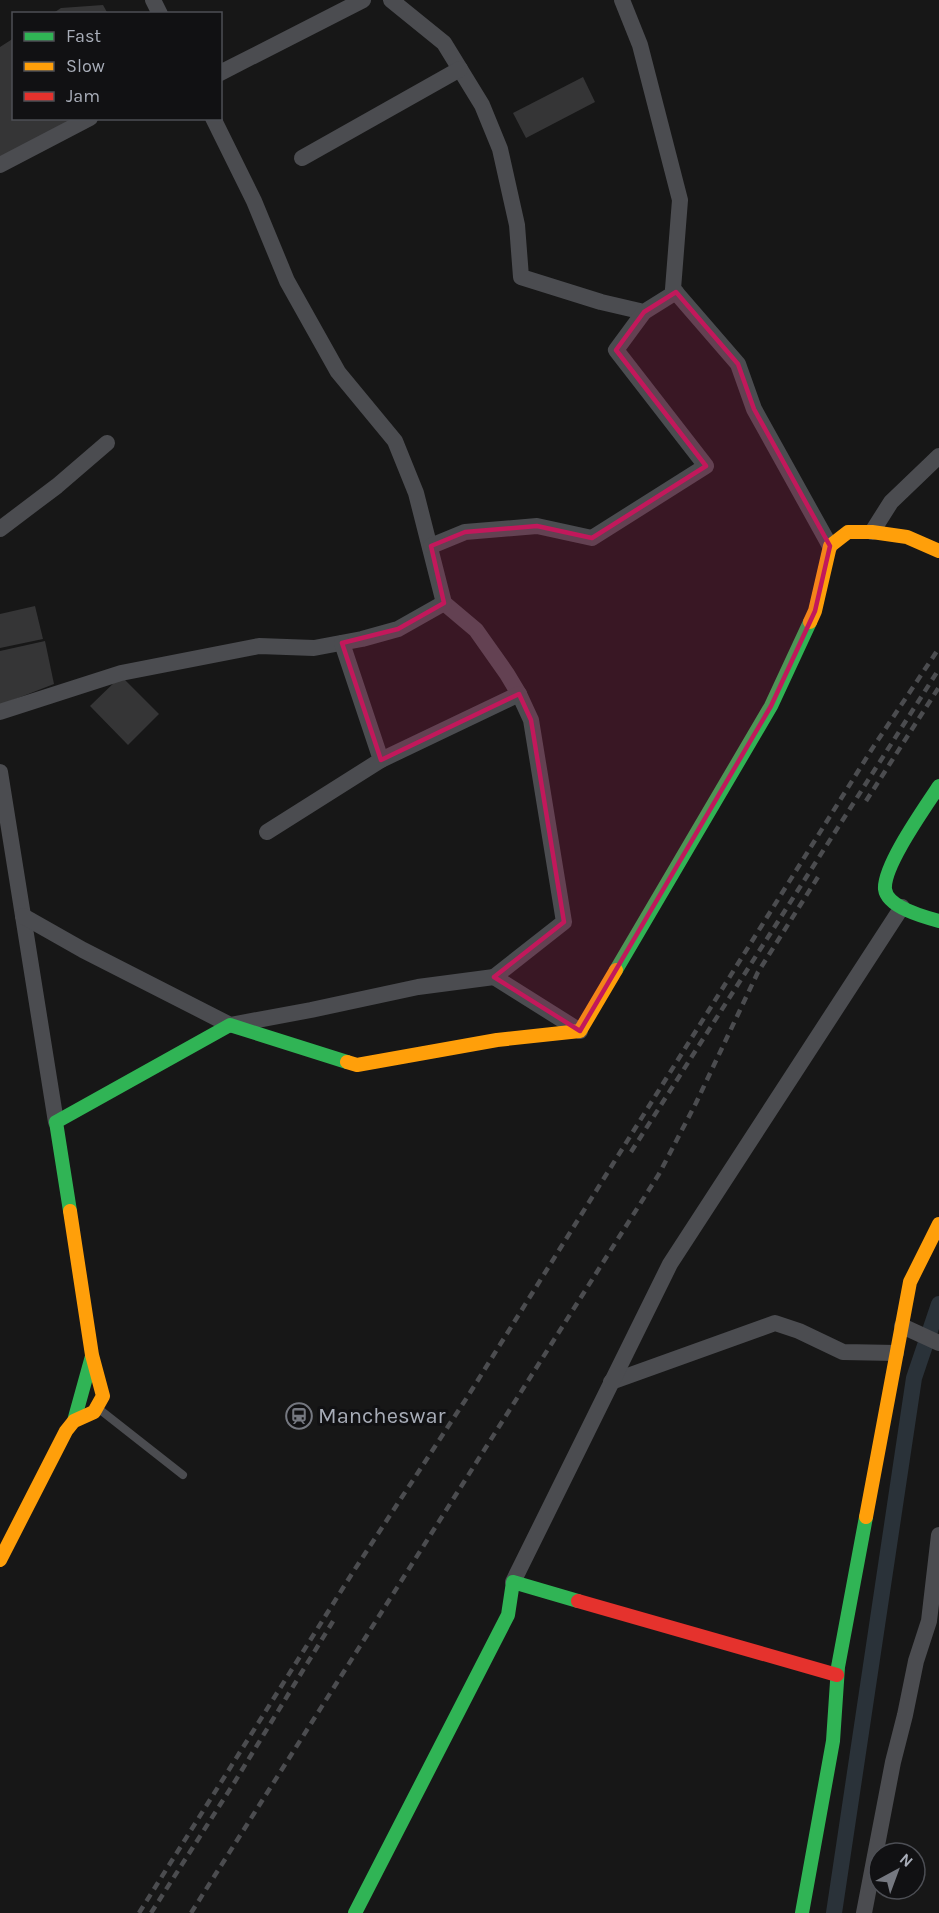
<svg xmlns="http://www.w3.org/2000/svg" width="939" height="1913" viewBox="0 0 939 1913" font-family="Karla,sans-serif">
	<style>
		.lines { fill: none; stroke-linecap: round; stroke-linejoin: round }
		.canal { stroke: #2a3239; stroke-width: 16 }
		.building { fill: #353536 }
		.lane { stroke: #4b4c50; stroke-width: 8 }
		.street { stroke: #4b4c50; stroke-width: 16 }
		.fast { stroke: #30b455; stroke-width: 14 }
		.slow { stroke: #ff9f0a; stroke-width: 14 }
		.jam { stroke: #e5322d; stroke-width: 14 }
		.rail { stroke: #4b4c4f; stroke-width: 4.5; stroke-dasharray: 8 6; stroke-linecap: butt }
		.marked { fill: #c2185b; fill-opacity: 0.2; stroke: #c2185b; stroke-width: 4.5; stroke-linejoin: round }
		.labels { text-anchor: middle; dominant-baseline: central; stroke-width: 6; stroke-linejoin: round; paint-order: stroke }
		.poi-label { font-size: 22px; fill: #a8adb8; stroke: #111113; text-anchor: start }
	</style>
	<rect width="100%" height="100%" fill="#171717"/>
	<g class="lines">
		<!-- canal -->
		<polyline class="canal" points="834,1913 914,1378 939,1304"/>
	</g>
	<!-- building -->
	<g class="building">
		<polygon points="103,5 108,14 52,14 61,8"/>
		<polygon points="14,38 14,118 76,118 0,159 0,47"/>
		<polygon points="583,77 595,102 526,138 513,113"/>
		<polygon points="35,606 43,639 0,648 0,614"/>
		<polygon points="45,641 54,684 0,705 0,651"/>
		<polygon points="121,676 159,714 128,745 90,706"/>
	</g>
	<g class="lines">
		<!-- lane -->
		<polyline class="lane" points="99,1409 183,1475"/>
		<!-- street -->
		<g class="street">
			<polyline points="153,0 160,14"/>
			<polyline points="391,0 444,43 482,105 500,149 517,225 521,277 601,302 644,312 676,292"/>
			<polyline points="622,0 640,45 680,200 673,289 738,364 754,409 830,546"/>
			<polyline points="220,73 363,0"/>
			<polyline points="213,118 254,201 287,281 338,372 395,441 416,493 444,603 476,630 507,674 519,694 531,720 564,922 494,977 580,1031"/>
			<polyline points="302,158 460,69"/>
			<polyline points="0,165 90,118"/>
			<polyline points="0,529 57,486 107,443"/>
			<polyline points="872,532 891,502 939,456"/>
			<polyline points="431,546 465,532 537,526 592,538 706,466 616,350 644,312"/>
			<polyline points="0,712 121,673 259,646 314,648 362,639 398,629 444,603"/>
			<polyline points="381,760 519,694"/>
			<polyline points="0,772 56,1122"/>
			<polyline points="267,832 381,760 342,643"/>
			<polyline points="23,916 83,950 230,1025 311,1010 418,987 494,977"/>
			<polyline points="902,1326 939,1343"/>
			<polyline points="611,1382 775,1323 799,1331 843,1352 896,1353"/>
			<polyline points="513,1582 670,1264 902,907"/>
			<polyline points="864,1913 893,1762 905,1715 916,1661 929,1621 939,1535"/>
		</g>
		<!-- fast -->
		<g class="fast">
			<path d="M 939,786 C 926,806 883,866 885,889 C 887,907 924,917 939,921"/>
			<polyline points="616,970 771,706 810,622"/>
			<polyline points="70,1211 56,1122 230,1025 347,1062"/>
			<polyline points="74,1421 92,1356"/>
			<polyline points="355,1913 508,1615 513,1582 578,1601"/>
			<polyline points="802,1913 833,1741 838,1667 866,1517"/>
		</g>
		<!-- slow -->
		<g class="slow">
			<polyline points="810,622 815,611 830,546 848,532 872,532 907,537 939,551"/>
			<polyline points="347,1062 357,1065 497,1040 580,1031 616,970"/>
			<polyline points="866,1517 910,1282 939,1224"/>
			<polyline points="0,1560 66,1431 74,1421 94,1412 103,1396 92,1355 70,1211"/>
		</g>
		<!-- jam -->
		<polyline class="jam" points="578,1601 837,1675"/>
		<!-- rail -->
		<g class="rail">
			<polyline points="866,801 939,687"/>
			<polyline points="631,1152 939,669"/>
			<polyline points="139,1913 353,1572 468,1396 872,749 939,648"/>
			<polyline points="151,1913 234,1783 335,1618"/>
			<polyline points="191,1913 659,1174 696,1103 758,972 818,877"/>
		</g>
	</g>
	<!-- marked area -->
	<path class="marked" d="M 676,292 L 738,364 L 754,409 L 830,546 L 815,611 L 771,706 L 580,1031 L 494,977 L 564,922 L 531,720 L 519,694 L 381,760 L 342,643 L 398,629 L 444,603 L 431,546 L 465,532 L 537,526 L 592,538 L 706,466 L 616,350 L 644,312 Z"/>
	<!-- icons -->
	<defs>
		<g id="station-ring" transform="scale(1.35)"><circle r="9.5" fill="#111113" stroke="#757880" stroke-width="1.5"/><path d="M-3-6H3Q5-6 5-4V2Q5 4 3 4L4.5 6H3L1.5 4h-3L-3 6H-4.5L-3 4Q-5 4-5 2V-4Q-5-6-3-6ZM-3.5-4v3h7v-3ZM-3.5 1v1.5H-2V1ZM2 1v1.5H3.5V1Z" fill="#757880"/></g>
	</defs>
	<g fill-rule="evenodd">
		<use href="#station-ring" x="299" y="1416"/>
	</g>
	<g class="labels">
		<!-- poi labels -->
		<g class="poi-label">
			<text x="318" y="1416">Mancheswar</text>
		</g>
	</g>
	<!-- legend -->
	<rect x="12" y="12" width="210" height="108" fill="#111113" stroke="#4d4f55" stroke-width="1.5"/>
	<rect x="24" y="32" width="30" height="9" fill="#30b455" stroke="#4d4f55" stroke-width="1.5"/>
	<text x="66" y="42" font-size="18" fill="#a8adb8">Fast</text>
	<rect x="24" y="62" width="30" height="9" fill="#ff9f0a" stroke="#4d4f55" stroke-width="1.5"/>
	<text x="66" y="72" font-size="18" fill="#a8adb8">Slow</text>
	<rect x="24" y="92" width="30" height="9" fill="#e5322d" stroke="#4d4f55" stroke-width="1.5"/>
	<text x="66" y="102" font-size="18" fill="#a8adb8">Jam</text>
	<!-- north arrow -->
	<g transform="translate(897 1871) rotate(41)"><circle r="28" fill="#111113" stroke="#4d4f55" stroke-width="1.5"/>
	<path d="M0-4.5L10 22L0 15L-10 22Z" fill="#757880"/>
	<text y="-9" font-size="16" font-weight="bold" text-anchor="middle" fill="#a8adb8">N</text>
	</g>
</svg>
